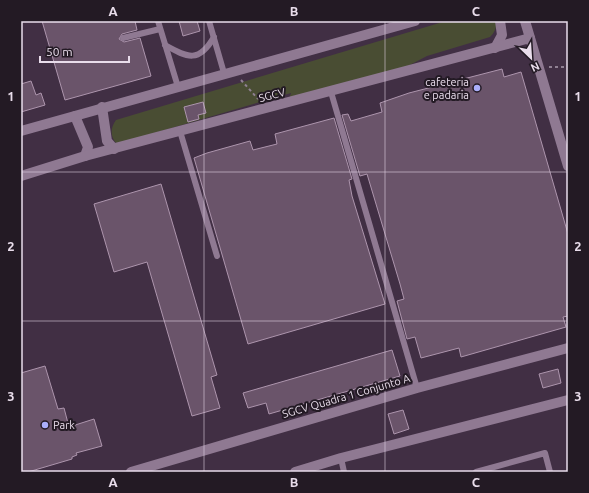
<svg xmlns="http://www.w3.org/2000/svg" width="589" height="493" viewBox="0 0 589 493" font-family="Ubuntu,sans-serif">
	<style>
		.green { fill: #494d33 }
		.building { fill: #6a546a; stroke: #ad95ad }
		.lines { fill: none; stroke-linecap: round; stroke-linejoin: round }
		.path { stroke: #908193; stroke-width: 2; stroke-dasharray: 3 3; stroke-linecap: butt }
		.lane { stroke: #8f7992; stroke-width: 6 }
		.secondary { stroke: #8f7992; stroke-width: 10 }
		.grid { fill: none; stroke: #e9ddeb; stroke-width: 1; stroke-opacity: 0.55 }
		.poi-dot { fill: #abaffb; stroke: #231a24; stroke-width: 1.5 }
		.labels { text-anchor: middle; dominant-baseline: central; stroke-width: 4; stroke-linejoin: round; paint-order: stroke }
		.poi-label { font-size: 11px; fill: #e9ddeb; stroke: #231a24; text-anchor: end }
		.street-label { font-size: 11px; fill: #e9ddeb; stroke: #231a24 }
		.neatline { fill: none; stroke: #e9ddeb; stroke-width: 1.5 }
		.grid-label { font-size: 13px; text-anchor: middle; font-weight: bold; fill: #e9ddeb }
	</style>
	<rect width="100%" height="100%" fill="#412f44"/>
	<!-- green -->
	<path class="green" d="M 446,21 L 496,21 C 497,27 495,32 490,37 L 427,56 L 404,68 L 288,102 L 291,93 L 117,144 C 110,137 110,128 116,120 Z"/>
	<!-- building -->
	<g class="building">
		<polygon points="42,21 135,21 137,30 122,34 119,39 124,42 140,38 151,76 65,100"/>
		<polygon points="179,21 197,21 200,31 183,36"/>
		<polygon points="502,69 504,77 521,72 568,234 568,316 563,317 566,327 461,357 459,348 421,358 415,337 407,339 397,301 404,299 400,284 367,174 360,176 342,115 348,114 351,121 382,112 380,103 409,93"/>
		<polygon points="31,81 36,95 41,93 45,105 21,112 21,84"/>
		<polygon points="203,102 206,113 198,115 199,119 188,122 184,107"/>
		<polygon points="334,118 352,179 349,180 352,196 385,304 248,344 194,158 207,153 250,141 253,150 277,144 275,134"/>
		<polygon points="161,184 217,375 211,377 220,408 192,416 147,262 114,272 94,204"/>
		<polygon points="392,350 400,376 269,414 266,403 248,408 243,393"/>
		<polygon points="45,366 58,409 64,408 69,427 94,419 102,446 76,453 77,455 72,457 72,459 28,472 21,472 21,373"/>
		<polygon points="558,369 561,383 543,388 539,374"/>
		<polygon points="403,410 409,429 394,434 388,414"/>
	</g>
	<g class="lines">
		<!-- path -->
		<g class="path">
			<polyline points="549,67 568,67"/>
			<polyline points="241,80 258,99"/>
		</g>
		<!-- lane -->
		<g class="lane">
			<polyline points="158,21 178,87"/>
			<polyline points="209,21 224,73"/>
			<polyline points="123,38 160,29"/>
			<path d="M 165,45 C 188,58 199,63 214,37"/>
			<polyline points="331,92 417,388"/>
			<polyline points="180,131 217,256"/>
			<polyline points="341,458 344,472"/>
			<polyline points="476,472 545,453 550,472"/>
		</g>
		<!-- secondary -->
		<g class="secondary">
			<polyline points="525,21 568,166"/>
			<polyline points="495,48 502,35 500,21"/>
			<polyline points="102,107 107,141 114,149"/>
			<polyline points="75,116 88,147 85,156"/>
			<polyline points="21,131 415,21"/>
			<polyline points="21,176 85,156 530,38"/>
			<polyline points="131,472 417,388 568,348"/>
			<polyline points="295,472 341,458 568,400"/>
		</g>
	</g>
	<!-- grid -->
	<path class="grid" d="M 204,21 L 204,472M 385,21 L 385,472M 21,172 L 568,172M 21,321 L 568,321"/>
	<!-- markers -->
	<g class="poi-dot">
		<circle cx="477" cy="88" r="4"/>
		<circle cx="45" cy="425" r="4"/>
	</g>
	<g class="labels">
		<!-- poi labels -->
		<g class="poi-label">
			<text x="469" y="82">cafeteria<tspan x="469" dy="13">e padaria</tspan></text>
			<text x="53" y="425" text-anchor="start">Park</text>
		</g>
		<!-- street labels -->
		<g class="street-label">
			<text transform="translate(272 95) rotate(-15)">SGCV</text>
			<text transform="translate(346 396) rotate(-16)">SGCV Quadra 1 Conjunto A</text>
		</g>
	</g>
	<!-- border -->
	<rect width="589" height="493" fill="none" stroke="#231a24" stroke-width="44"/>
	<!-- north arrow -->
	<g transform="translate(531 58) rotate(155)" stroke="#231a24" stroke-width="3" paint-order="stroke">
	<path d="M0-3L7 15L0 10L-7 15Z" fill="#e9ddeb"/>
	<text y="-6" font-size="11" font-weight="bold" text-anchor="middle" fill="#e9ddeb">N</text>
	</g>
	<!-- scale -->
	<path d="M40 56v6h89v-6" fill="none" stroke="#e9ddeb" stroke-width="2"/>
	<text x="46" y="56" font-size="12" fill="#e9ddeb" stroke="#231a24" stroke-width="3" paint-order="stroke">50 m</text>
	<rect x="22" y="22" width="545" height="449" class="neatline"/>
	<g class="grid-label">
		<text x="113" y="16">A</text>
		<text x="294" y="16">B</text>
		<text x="476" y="16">C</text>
		<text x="11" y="101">1</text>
		<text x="578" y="101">1</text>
		<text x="11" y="251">2</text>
		<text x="578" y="251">2</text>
		<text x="11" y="401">3</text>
		<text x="578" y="401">3</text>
		<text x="113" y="487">A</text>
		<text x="294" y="487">B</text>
		<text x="476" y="487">C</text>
	</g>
</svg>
